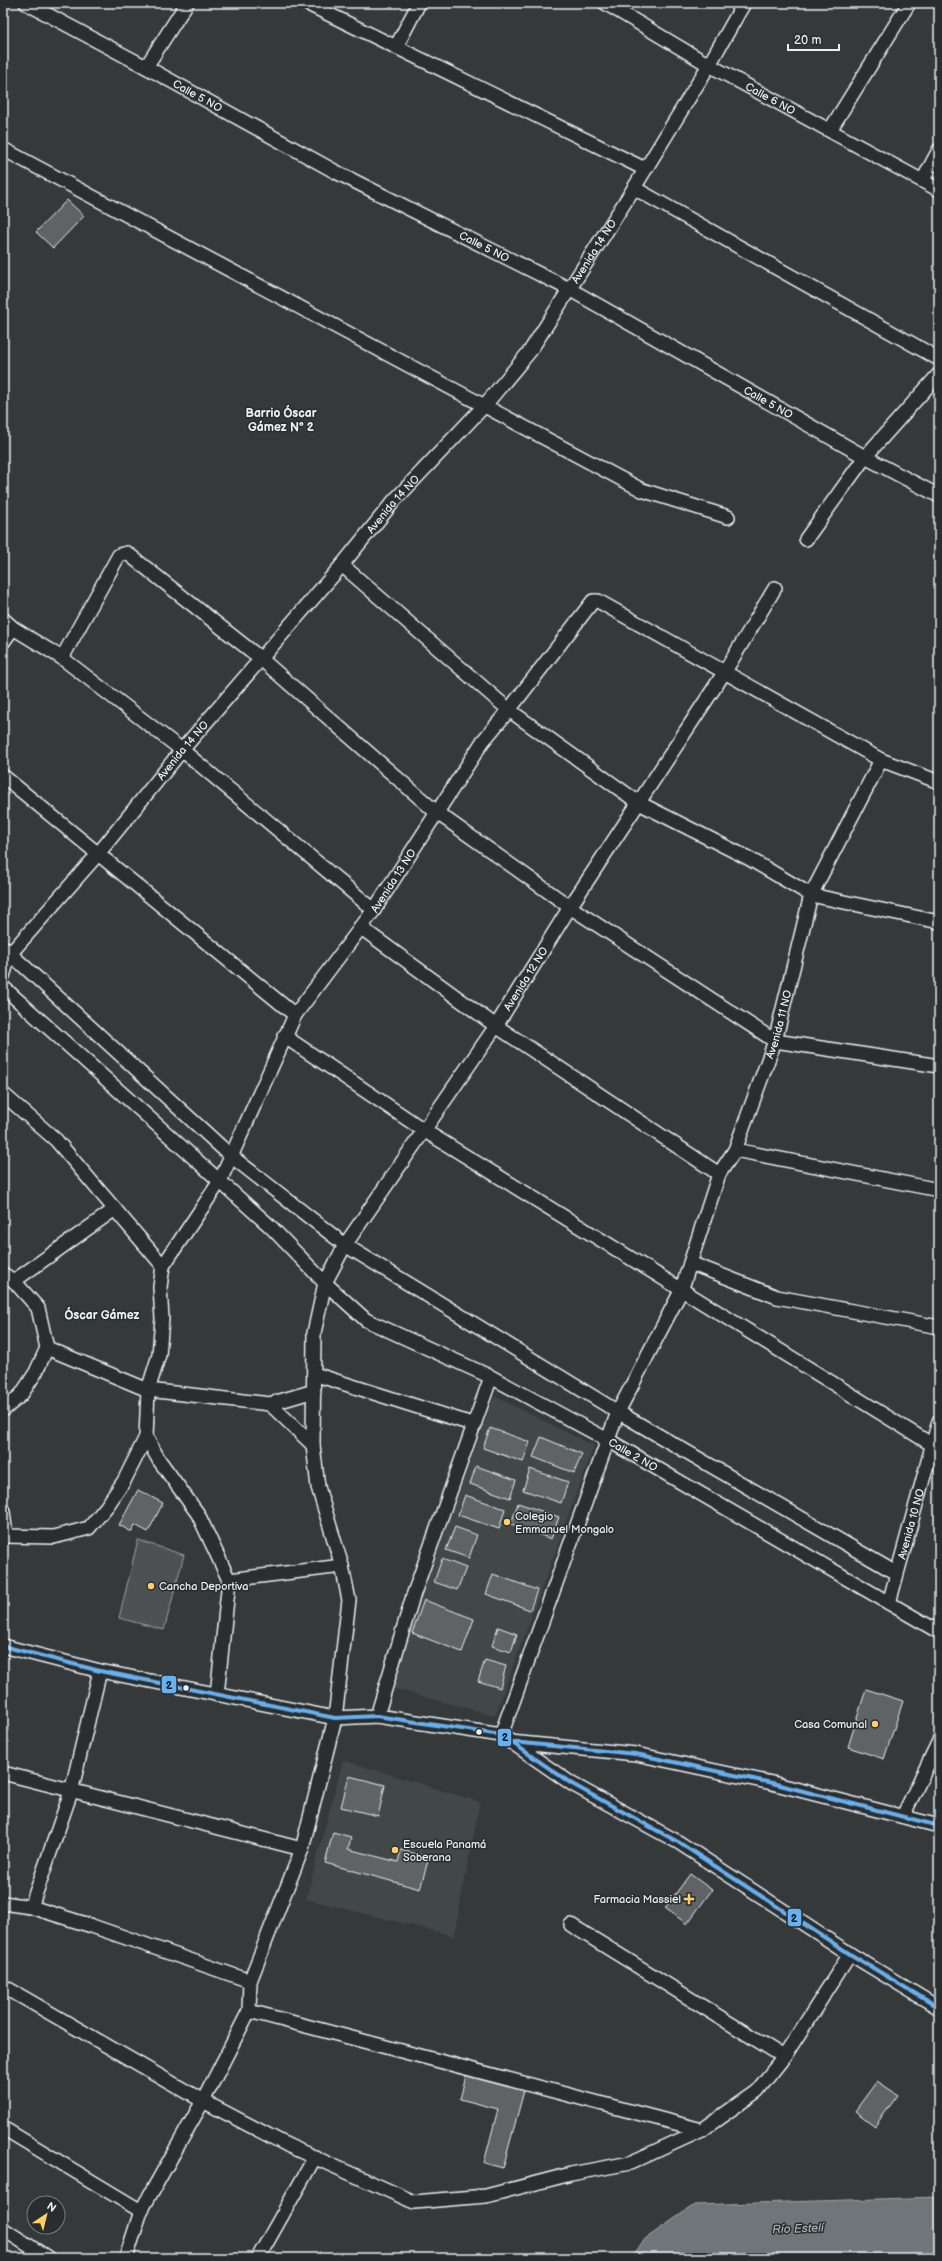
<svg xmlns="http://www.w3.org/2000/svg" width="942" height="2261" viewBox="0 0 942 2261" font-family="'Balsamiq Sans',sans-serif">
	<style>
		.built { fill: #424647 }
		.green { fill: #4d5152; stroke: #9aa1a5 }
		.water { fill: #707579; stroke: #a0a7ac }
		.building { fill: #5f6365; stroke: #e8f1f8 }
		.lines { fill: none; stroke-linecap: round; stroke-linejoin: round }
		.minor-casing { stroke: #e8f1f8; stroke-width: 16 }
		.minor { stroke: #2a2d2e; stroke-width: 13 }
		.bus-1-casing { stroke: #2a2d2e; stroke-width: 7 }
		.bus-1 { stroke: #66b1f2; stroke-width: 4 }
		.poi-dot { fill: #ffd166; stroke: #2a2d2e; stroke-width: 1.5 }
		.bus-dot { fill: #e8f1f8; stroke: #2a2d2e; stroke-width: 1.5 }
		.labels { text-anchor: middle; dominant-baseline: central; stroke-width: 3; stroke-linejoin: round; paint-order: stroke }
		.street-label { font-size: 11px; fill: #e8f1f8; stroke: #2a2d2e }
		.poi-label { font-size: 11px; fill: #e8f1f8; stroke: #2a2d2e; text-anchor: start }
		.neighbourhood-label { font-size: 12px; font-weight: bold; fill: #e8f1f8; stroke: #2a2d2e }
		.water-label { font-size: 12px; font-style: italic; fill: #acb3b8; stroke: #2a2d2e }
		.line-badge { stroke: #2a2d2e; stroke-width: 1.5 }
		.pale-badge-label { font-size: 11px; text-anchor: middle; font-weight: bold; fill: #111 }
	</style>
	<rect width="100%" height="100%" fill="#35393a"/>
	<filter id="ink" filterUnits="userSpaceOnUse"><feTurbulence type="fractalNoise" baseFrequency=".025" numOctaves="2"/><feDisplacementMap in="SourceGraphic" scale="8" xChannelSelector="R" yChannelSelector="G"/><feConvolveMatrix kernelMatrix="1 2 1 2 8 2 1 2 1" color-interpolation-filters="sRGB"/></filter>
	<g filter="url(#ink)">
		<!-- built -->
		<g class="built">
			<polygon points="494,1396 594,1446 495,1716 392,1688 431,1569"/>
			<polygon points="343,1760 480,1802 454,1936 306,1899"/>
		</g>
		<!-- green -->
		<polygon class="green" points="138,1540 184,1555 164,1630 119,1618"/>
		<!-- water -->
		<polygon class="water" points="939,2197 939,2253 801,2258 632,2258 645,2239 694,2205"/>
		<!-- building -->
		<g class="building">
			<polygon points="67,200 84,216 53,248 36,232"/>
			<polygon points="490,1428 530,1442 523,1462 483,1448"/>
			<polygon points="541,1437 582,1454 574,1473 533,1457"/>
			<polygon points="476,1466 516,1480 510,1498 470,1484"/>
			<polygon points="530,1469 568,1482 561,1503 523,1490"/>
			<polygon points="138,1490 163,1503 148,1532 135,1525 132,1532 119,1525"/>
			<polygon points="465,1495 505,1509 499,1529 458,1515"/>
			<polygon points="518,1503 559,1517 551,1539 511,1524"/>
			<polygon points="455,1527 477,1535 469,1558 446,1550"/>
			<polygon points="442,1559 466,1568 457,1590 434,1582"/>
			<polygon points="493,1574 537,1590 530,1610 486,1594"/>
			<polygon points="424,1600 474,1619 462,1652 412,1633"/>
			<polygon points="498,1627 517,1634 511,1652 492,1646"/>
			<polygon points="485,1660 506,1666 500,1688 478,1681"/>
			<polygon points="866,1689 903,1701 884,1759 848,1747"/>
			<polygon points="349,1776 385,1785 378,1816 341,1807"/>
			<polygon points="333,1832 351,1837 348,1849 398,1862 401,1850 429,1857 420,1889 325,1863"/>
			<polygon points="690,1874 712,1890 687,1924 665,1908"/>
			<polygon points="467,2071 525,2087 503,2168 484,2163 498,2109 460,2099"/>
			<polygon points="877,2081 898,2095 875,2126 855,2111"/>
		</g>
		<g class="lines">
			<!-- minor casing -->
			<g class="minor-casing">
				<g id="minor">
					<path id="s1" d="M 26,3 L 146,67 L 336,172 L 571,290 L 865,457 L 939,496"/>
					<polyline points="306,3 645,169"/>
					<path id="s2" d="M 605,3 L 709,65 L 939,190"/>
					<polyline points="396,47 419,3"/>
					<polyline points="146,67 187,3"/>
					<polyline points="830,130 909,3"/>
					<polyline points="3,149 642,490 728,517"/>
					<polyline points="923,180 939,150"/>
					<polyline points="634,188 939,359"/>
					<polyline points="806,539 865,457 939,374"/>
					<polyline points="342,565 509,710 639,803 748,858 811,895 939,922"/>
					<polyline points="3,619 13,628 62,658 182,750 374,910"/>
					<polyline points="3,642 13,628"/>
					<polyline points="62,658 119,555 127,553 260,658 436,812 570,907 775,1041 939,1066"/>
					<polyline points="3,776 295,1015"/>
					<polyline points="360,927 496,1026 719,1174"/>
					<polyline points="3,947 231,1156 345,1245 618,1412 896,1573"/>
					<path id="s3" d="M 3,976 L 10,954 L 98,854 L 182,750 L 342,565 L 393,502 L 485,405 L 530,351 L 634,188 L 709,65 L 744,3"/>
					<path id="s4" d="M 3,987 L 271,1227 L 325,1283 L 366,1320 L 491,1377 L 608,1440 L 939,1632"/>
					<polyline points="284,1036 425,1131 939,1449"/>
					<polyline points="3,1094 56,1140 163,1266 160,1287 162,1319 159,1355 148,1390 146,1437 124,1481 107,1506 89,1528 54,1537 3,1536"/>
					<polyline points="735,1150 939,1190"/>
					<polyline points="690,1263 777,1297 939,1327"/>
					<path id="s5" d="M 163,1266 L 220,1181 L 295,1015 L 374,910 L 483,741 L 509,710 L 593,601 L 598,601 L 881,760 L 939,782"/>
					<polyline points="3,1274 14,1281 38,1308 47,1348 36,1372 21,1395 3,1410"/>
					<polyline points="14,1281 115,1209"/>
					<polyline points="47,1348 148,1390 270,1404 313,1445"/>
					<polyline points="314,1374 475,1425"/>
					<polyline points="270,1404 314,1391"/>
					<polyline points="146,1437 159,1460 198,1514 229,1580 217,1695"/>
					<polyline points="3,1511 6,1536"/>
					<polyline points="229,1580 342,1566"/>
					<path id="s6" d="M 889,1603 L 939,1421"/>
					<polyline points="3,1646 100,1671 335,1718 377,1716 501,1735 572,1784 678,1842 850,1954 939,2008"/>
					<polyline points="377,1716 413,1596 491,1377"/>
					<path id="s7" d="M 501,1735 L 618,1412 L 681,1291 L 719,1174 L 735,1150 L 775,1041 L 811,895 L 881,760"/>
					<polyline points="510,1742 636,1754 772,1783 939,1826"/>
					<polyline points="3,1773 302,1849"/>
					<polyline points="903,1816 939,1741"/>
					<polyline points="3,1903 31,1907 92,1926 250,1981"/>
					<polyline points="31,1907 71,1792 100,1671"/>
					<polyline points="571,1925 784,2057"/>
					<polyline points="3,1986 203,2101 289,2146 414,2202 486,2196 571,2174 630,2163 702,2130 757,2091 784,2057 850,1954"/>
					<polyline points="249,2011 702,2130"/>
					<polyline points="3,2128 141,2211"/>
					<polyline points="3,2229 48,2258"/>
					<path id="s8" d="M 126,2258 L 141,2211 L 203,2101 L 249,2011 L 250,1981 L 302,1849 L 335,1718 L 349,1600 L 342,1566 L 318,1487 L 313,1445 L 314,1333 L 325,1283 L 345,1245 L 496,1026 L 570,907 L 724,673 L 775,588"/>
					<polyline points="258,2258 315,2157"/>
				</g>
			</g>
			<!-- minor -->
			<use href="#minor" class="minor"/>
			<!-- bus-1 casing -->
			<g class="bus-1-casing">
				<g id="bus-1">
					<polyline points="3,1646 100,1671 335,1718 377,1716 501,1735 572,1784 678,1842 850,1954 939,2008"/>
					<polyline points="512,1742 636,1754 772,1783 939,1826"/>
				</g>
			</g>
			<!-- bus-1 -->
			<use href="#bus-1" class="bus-1"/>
		</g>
	</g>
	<!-- markers -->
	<g class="poi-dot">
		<circle cx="507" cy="1522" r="4"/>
		<circle cx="151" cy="1586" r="4"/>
		<circle cx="875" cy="1724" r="4"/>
		<circle cx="395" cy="1850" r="4"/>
		<path d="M687 1893h4v4h4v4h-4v4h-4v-4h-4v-4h4z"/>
	</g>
	<g class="bus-dot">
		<circle cx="186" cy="1688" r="3.5"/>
		<circle cx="479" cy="1732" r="3.5"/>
	</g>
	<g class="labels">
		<!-- street labels -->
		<g class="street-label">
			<text stroke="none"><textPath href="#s1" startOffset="195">Calle 5 NO</textPath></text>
			<text stroke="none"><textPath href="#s2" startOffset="191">Calle 6 NO</textPath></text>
			<text stroke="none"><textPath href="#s1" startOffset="519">Calle 5 NO</textPath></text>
			<text stroke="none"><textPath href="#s3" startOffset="938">Avenida 14 NO</textPath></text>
			<text stroke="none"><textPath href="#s1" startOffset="843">Calle 5 NO</textPath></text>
			<text stroke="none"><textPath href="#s3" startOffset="614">Avenida 14 NO</textPath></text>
			<text stroke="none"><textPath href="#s3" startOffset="290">Avenida 14 NO</textPath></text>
			<text stroke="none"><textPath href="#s5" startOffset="451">Avenida 13 NO</textPath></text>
			<text stroke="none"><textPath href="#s8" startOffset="1390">Avenida 12 NO</textPath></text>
			<text stroke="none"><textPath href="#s7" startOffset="765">Avenida 11 NO</textPath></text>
			<text stroke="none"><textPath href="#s4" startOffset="792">Calle 2 NO</textPath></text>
			<text stroke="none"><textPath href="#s6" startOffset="82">Avenida 10 NO</textPath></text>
		</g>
		<!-- poi labels -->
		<g class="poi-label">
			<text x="515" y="1516">Colegio<tspan x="515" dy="13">Emmanuel Mongalo</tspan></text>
			<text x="159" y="1586">Cancha Deportiva</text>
			<text x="867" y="1724" text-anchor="end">Casa Comunal</text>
			<text x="403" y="1844">Escuela Panamá<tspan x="403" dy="13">Soberana</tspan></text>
			<text x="681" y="1899" text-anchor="end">Farmacia Massiel</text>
		</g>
		<!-- neighbourhood labels -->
		<g class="neighbourhood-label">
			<text x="281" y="413">Barrio Óscar<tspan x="281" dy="14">Gámez Nº 2</tspan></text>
			<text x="102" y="1315">Óscar Gámez</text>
		</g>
		<!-- water labels -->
		<g class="water-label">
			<text transform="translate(798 2229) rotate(-2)">Río Estelí</text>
		</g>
	</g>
	<g class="line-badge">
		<rect x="161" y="1675" width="16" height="19" rx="4" fill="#66b1f2"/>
		<rect x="497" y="1728" width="15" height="19" rx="4" fill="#66b1f2"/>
		<rect x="787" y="1908" width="15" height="19" rx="4" fill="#66b1f2"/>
	</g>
	<g class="pale-badge-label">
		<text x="169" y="1689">2</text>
		<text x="505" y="1741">2</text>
		<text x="794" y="1922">2</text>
	</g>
	<!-- margin -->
	<rect width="942" height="2261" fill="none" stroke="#2a2d2e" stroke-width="16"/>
	<rect x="8" y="8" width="926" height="2245" fill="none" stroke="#e8f1f8" stroke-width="1.5" filter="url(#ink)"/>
	<!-- north arrow -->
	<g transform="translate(46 2215) rotate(35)"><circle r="19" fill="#2a2d2e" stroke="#767b7f"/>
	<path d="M0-3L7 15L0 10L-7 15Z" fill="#ffd166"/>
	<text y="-6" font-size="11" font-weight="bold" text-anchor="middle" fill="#e8f1f8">N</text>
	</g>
	<!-- scale -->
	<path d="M788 44v6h51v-6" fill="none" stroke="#e8f1f8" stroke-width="2"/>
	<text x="794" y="44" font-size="12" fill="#e8f1f8" stroke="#2a2d2e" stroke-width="3" paint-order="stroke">20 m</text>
</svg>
